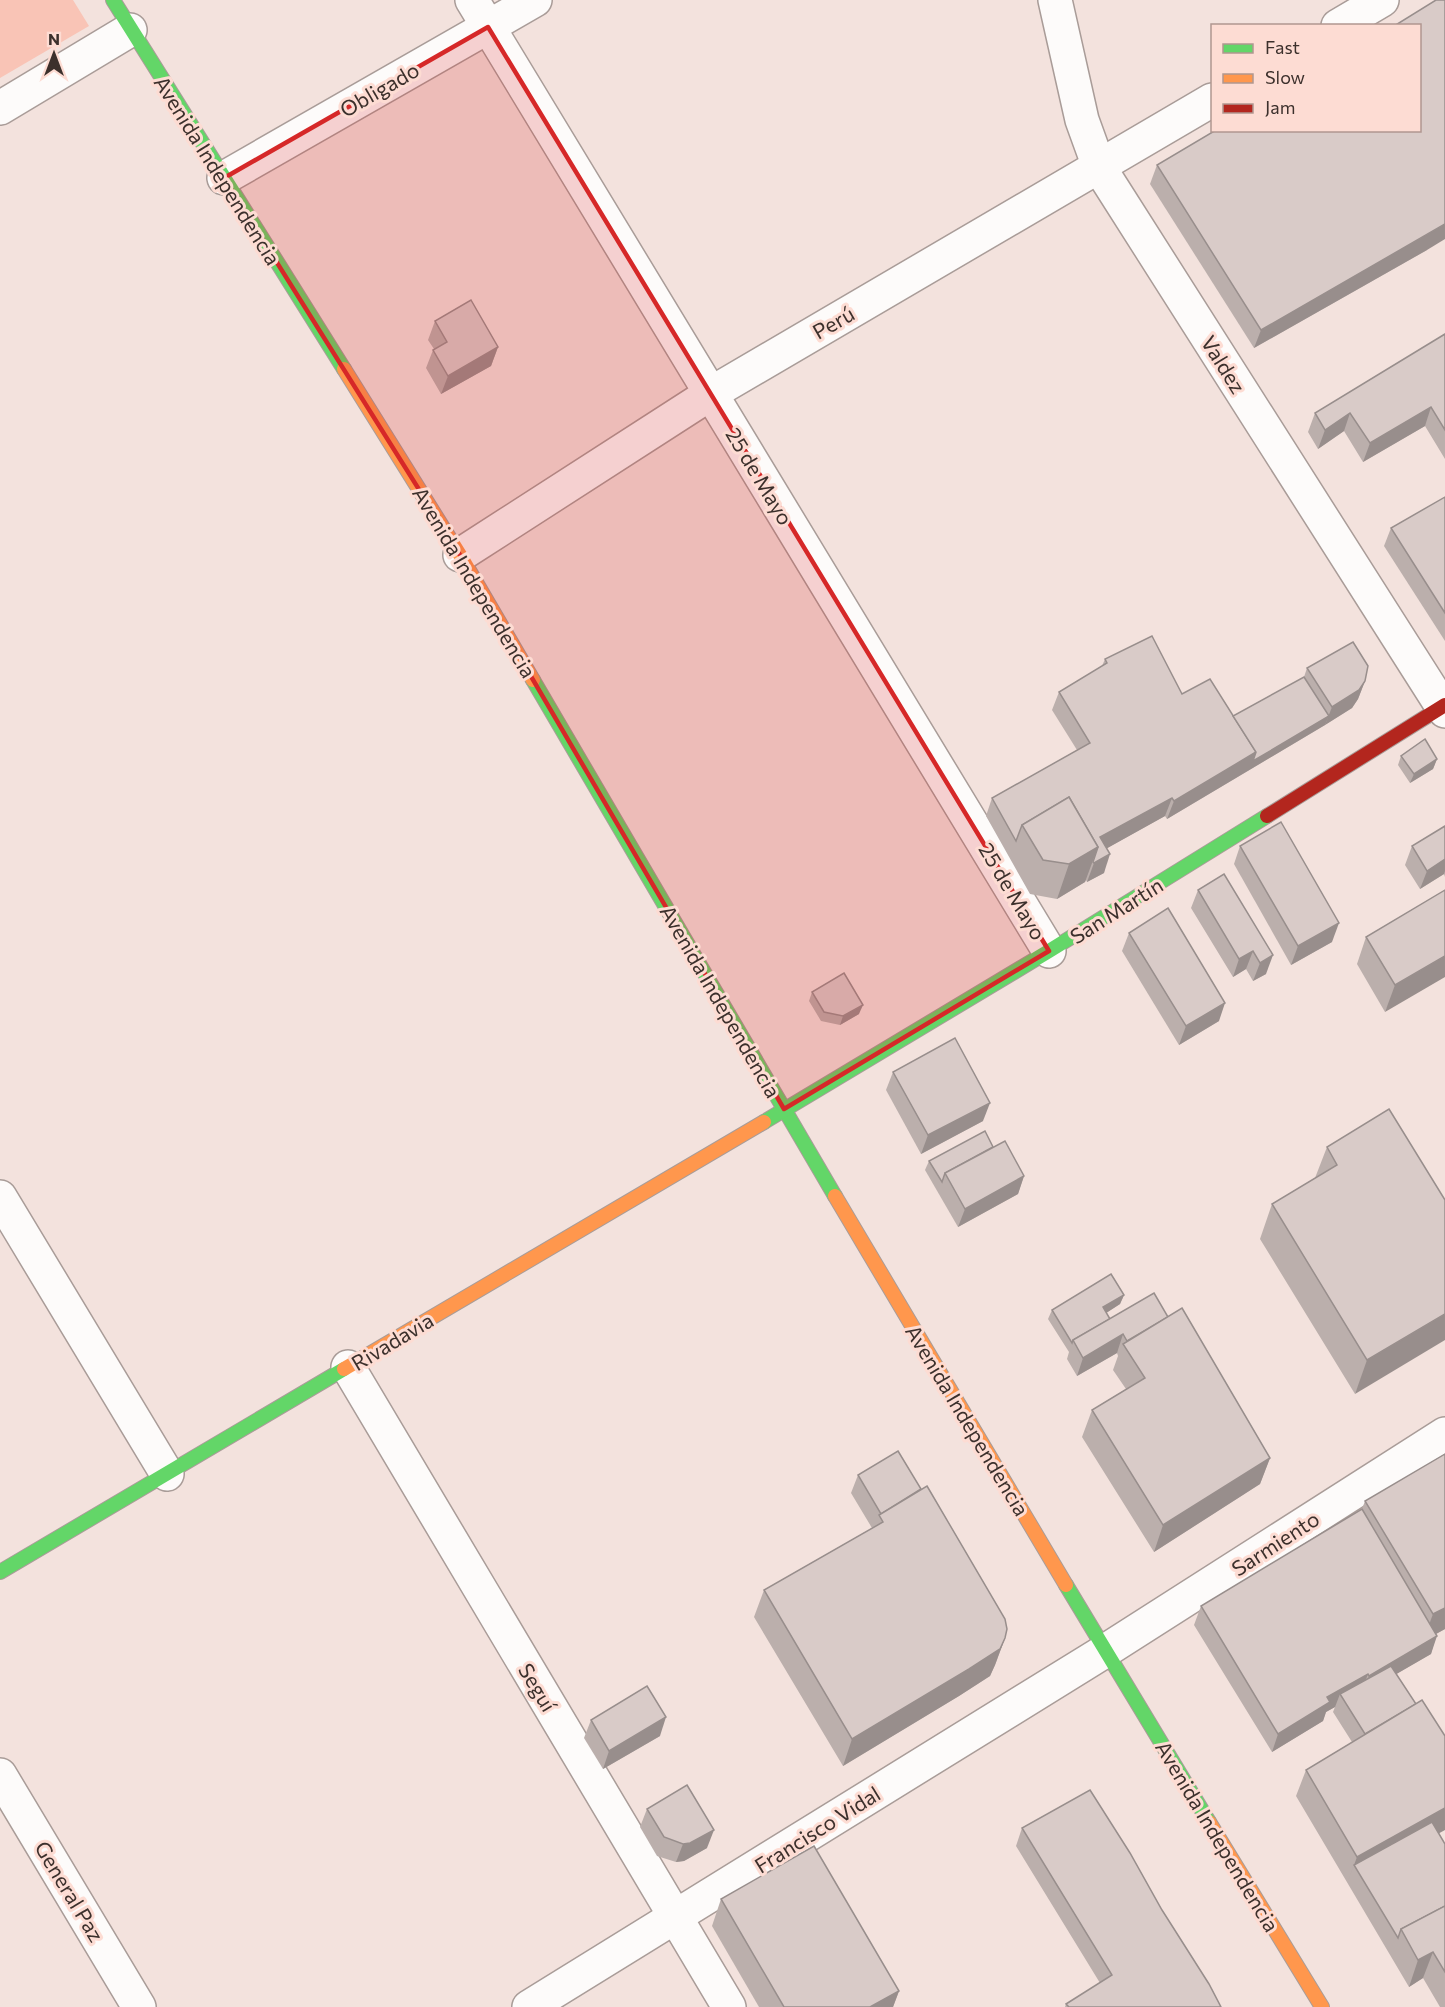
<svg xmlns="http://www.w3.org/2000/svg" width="1445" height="2007" viewBox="0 0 1445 2007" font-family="Commissioner,sans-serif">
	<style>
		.green { fill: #f9c4b6 }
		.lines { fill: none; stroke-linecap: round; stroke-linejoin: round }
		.street-casing { stroke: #a99c98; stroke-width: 36 }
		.fast-casing { stroke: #a99c98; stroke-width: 16 }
		.slow-casing { stroke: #a99c98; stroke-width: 16 }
		.jam-casing { stroke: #a99c98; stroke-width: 16 }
		.street { stroke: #fdfbfa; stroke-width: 33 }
		.fast { stroke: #63d668; stroke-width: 14 }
		.slow { stroke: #ff974d; stroke-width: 14 }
		.jam { stroke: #b3261e; stroke-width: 14 }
		.wall { fill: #bbafac }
		.shaded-wall { fill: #988e8c }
		.building { fill: #d9cbc8; stroke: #988e8c; stroke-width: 1.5 }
		.marked { fill: #d62828; fill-opacity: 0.2; stroke: #d62828; stroke-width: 4.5; stroke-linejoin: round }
		.labels { text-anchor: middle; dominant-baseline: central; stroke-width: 6; stroke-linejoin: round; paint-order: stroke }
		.street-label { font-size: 21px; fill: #3c302c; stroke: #fddcd3 }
	</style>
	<rect width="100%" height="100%" fill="#f3e2dd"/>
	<!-- green -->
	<polygon class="green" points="0,0 73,0 89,26 0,78"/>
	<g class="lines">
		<!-- street casing -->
		<g class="street-casing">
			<g id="street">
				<polyline points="472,0 1049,951"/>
				<polyline points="1055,0 1082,120 1099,167 1445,711"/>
				<polyline points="1338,26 1382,0"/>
				<polyline points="0,108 130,30"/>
				<polyline points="224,178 535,0"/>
				<polyline points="460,555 710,394 1212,100"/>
				<polyline points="0,1197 167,1474"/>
				<polyline points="348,1367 729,2007"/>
				<polyline points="0,1775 139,2007"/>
				<polyline points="529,2007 1105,1651 1445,1434"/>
			</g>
		</g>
		<!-- fast casing -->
		<g class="fast-casing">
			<g id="fast">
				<polyline points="113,0 344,369"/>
				<polyline points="533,680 835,1196"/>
				<polyline points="764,1122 1049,951 1267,816"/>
				<polyline points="0,1572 344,1369"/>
				<polyline points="1066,1585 1209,1822"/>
			</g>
		</g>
		<!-- slow casing -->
		<g class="slow-casing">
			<g id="slow">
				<polyline points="344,369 460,555 533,680"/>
				<polyline points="835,1196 1066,1585"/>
				<polyline points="344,1369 764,1122"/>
				<polyline points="1209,1822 1322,2007"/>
			</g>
		</g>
		<!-- jam casing -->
		<g class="jam-casing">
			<polyline id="jam" points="1267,816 1445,705"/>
		</g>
		<!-- street -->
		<use href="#street" class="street"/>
		<!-- fast -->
		<use href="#fast" class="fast"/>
		<!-- slow -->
		<use href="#slow" class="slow"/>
		<!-- jam -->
		<use href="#jam" class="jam"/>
	</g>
	<!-- wall -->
	<g class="wall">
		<polygon points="1157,165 1427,250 1254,348 1150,184"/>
		<polygon points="435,321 498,347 491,366 441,394 426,368 433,350 434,349 428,340"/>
		<polygon points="1445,334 1445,459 1425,426 1363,462 1344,431 1318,449 1308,432 1315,413"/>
		<polygon points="1445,497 1445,641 1384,546 1391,528"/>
		<polygon points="1105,659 1182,694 1233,716 1304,677 1307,668 1365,681 1358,699 1352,708 1325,725 1167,819 1165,816 1107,848 1104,873 1087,882 1086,880 1085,882 1057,899 1030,894 986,816 992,798 1077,750 1052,710 1059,692 1102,666"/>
		<polygon points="1401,756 1437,759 1433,769 1410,783 1398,765"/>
		<polygon points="1445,826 1445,877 1444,874 1420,889 1405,865 1412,846"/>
		<polygon points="1240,846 1332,942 1291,965 1234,864"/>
		<polygon points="1224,874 1266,974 1253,981 1246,969 1233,977 1191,908 1198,890"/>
		<polygon points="1445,890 1385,1012 1357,964 1366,937"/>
		<polygon points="1129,933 1219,1021 1179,1045 1122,951"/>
		<polygon points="812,992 859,1014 840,1025 821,1021 809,1001"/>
		<polygon points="893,1072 983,1121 921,1154 886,1090"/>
		<polygon points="1327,1147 1445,1200 1355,1394 1260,1239 1272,1204 1315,1178"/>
		<polygon points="929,1161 1024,1176 1018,1194 958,1227 925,1170"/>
		<polygon points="1124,1295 1120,1304 1106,1313 1110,1319 1168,1317 1270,1458 1260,1484 1154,1552 1082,1437 1092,1410 1126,1389 1113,1370 1118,1356 1117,1353 1077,1376 1067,1359 1069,1352 1048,1319 1052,1310"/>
		<polygon points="858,1475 921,1489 1005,1638 995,1665 990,1676 959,1696 843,1766 754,1617 764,1590 872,1528 851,1493"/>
		<polygon points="1365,1501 1445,1629 1436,1634 1431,1654 1396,1674 1439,1833 1445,1844 1445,2007 1440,2007 1423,1978 1409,1987 1296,1796 1306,1770 1352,1742 1333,1712 1335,1707 1326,1712 1323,1721 1272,1752 1194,1625 1201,1606 1362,1509"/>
		<polygon points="591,1720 660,1736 603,1769 584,1738"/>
		<polygon points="647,1809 707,1848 684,1861 676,1862 657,1856 640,1827"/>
		<polygon points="1022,1828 1162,1910 1221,2007 1065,2007 1066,2004 1100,1983 1016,1846"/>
		<polygon points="721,1899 899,1991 893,2007 759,2007 712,1926"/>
	</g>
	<!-- shaded-wall -->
	<g class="shaded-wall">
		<polygon points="1445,224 1445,239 1427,250 1254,348 1261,330"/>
		<polygon points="498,347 491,366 441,394 448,376"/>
		<polygon points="1431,407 1425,426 1363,462 1370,443"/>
		<polygon points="1350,413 1344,431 1318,449 1325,430"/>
		<polygon points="1365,681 1358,699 1352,708 1325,725 1332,707"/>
		<polygon points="1329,716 1325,725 1167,819 1174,801 1256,752"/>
		<polygon points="1437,759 1433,769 1410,783 1414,774"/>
		<polygon points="1172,798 1165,816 1095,855 1085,882 1057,899 1069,864 1100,837"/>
		<polygon points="1110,854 1104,873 1087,882 1094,863"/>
		<polygon points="1445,859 1445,871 1444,874 1420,889 1427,871"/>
		<polygon points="1339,923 1332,942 1291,965 1298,946"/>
		<polygon points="1253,951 1246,969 1233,977 1239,959"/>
		<polygon points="1273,955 1266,974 1253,981 1260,963"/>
		<polygon points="1445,956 1445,977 1385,1012 1395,985"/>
		<polygon points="1225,1003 1219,1021 1179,1045 1186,1026"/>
		<polygon points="863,1005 859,1014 840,1025 843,1016"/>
		<polygon points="990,1103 983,1121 921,1154 928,1135"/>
		<polygon points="1024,1176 1018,1194 958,1227 965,1209"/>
		<polygon points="1124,1295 1120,1304 1100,1317 1103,1307"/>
		<polygon points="1445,1314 1445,1340 1355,1394 1367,1360"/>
		<polygon points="1123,1334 1117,1353 1077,1376 1083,1358"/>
		<polygon points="1270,1458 1260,1484 1154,1552 1163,1525"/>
		<polygon points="1445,1608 1445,1629 1423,1641 1433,1614"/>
		<polygon points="1437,1636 1431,1654 1362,1694 1369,1676"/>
		<polygon points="1005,1638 995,1665 990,1676 959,1696 843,1766 852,1739"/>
		<polygon points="1368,1674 1361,1693 1340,1694 1335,1707 1326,1712 1323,1721 1272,1752 1278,1734 1327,1697"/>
		<polygon points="666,1717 660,1736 603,1769 609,1751"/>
		<polygon points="1445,1808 1445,1830 1361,1876 1354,1865 1347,1884 1357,1857"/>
		<polygon points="714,1830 707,1848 684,1861 676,1862 683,1844"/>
		<polygon points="1433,1952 1423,1978 1409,1987 1418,1960"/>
		<polygon points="899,1991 893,2007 870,2007"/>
	</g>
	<!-- building -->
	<g class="building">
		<polygon points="1436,0 1445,0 1445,224 1261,330 1157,165 1216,130 1419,130 1419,26 1394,26"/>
		<polygon points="471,300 498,347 448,376 433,350 447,342 435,321"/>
		<polygon points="1445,334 1445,430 1431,407 1370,443 1350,413 1325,430 1315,413"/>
		<polygon points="1445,497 1445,613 1391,528"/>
		<polygon points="1152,636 1182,694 1210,679 1256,752 1174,801 1172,798 1100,837 1110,854 1094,863 1093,862 1098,847 1069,797 1022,825 1016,841 992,798 1090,743 1059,692 1107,663 1105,659"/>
		<polygon points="1353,642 1368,666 1365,681 1359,690 1332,707 1307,668"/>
		<polygon points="1304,677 1329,716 1253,761 1256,752 1233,716"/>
		<polygon points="1425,739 1437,759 1414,774 1401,756"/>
		<polygon points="1069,797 1098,847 1069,864 1043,860 1022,825"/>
		<polygon points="1281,822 1339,923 1298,946 1240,846"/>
		<polygon points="1445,826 1445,859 1427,871 1412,846"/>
		<polygon points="1224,874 1273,955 1260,963 1253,951 1239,959 1198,890"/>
		<polygon points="1445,890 1445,956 1395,985 1366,937"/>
		<polygon points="1168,908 1225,1003 1186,1026 1129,933"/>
		<polygon points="844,973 863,1005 843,1016 824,1012 812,992"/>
		<polygon points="955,1038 990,1103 928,1135 893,1072"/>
		<polygon points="1389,1109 1445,1200 1445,1314 1367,1360 1272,1204 1337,1165 1327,1147"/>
		<polygon points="985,1131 993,1147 945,1173 942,1182 929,1161"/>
		<polygon points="1005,1141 1024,1176 965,1209 945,1173"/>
		<polygon points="1111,1274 1124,1295 1103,1307 1110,1319 1073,1340 1072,1343 1052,1310"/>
		<polygon points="1154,1293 1168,1317 1127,1341 1123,1334 1083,1358 1073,1340"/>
		<polygon points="1182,1308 1270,1458 1163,1525 1092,1410 1145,1378 1123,1344"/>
		<polygon points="898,1451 921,1489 881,1514 858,1475"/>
		<polygon points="1445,1454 1445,1608 1433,1614 1365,1501"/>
		<polygon points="927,1486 1005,1619 1007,1629 1005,1638 1000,1649 969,1669 852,1739 764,1590 883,1522 879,1515"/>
		<polygon points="1362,1509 1437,1636 1369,1676 1368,1674 1327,1697 1330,1702 1278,1734 1201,1606"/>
		<polygon points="1391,1666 1416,1704 1365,1734 1340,1694"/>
		<polygon points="647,1686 666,1717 609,1751 591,1720"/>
		<polygon points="1422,1700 1445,1736 1445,1808 1357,1857 1306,1770"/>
		<polygon points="687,1785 714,1830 690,1843 683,1844 664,1837 647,1809"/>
		<polygon points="1090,1790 1130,1853 1162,1910 1209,1984 1221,2007 1069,2007 1066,2004 1112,1975 1022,1828"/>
		<polygon points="1432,1822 1445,1844 1445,1906 1401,1929 1398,1938 1354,1865"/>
		<polygon points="814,1846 899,1991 870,2007 784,2007 721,1899"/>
		<polygon points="1445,1906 1445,1972 1433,1952 1418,1960 1401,1929"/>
	</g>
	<!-- marked area -->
	<path class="marked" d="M 488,27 L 1049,951 L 784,1109 L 460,555 L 224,178 Z"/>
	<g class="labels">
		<!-- street labels -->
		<g class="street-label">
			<text transform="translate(379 89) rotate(-30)">Obligado</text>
			<text transform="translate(218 170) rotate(58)">Avenida Independencia</text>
			<text transform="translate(833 322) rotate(-30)">Perú</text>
			<text transform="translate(1224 364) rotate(58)">Valdez</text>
			<text transform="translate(760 476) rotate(59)">25 de Mayo</text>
			<text transform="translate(475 582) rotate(59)">Avenida Independencia</text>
			<text transform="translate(1013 891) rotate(59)">25 de Mayo</text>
			<text transform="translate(1116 910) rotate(-32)">San Martín</text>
			<text transform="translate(721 1001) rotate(60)">Avenida Independencia</text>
			<text transform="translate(392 1341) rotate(-31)">Rivadavia</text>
			<text transform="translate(968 1420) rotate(59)">Avenida Independencia</text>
			<text transform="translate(1275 1543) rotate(-33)">Sarmiento</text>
			<text transform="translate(538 1687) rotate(59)">Seguí</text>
			<text transform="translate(817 1829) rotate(-32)">Francisco Vidal</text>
			<text transform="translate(1218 1836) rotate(59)">Avenida Independencia</text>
			<text transform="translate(70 1891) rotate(59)">General Paz</text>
		</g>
	</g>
	<!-- legend -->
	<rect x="1211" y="24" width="210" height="108" fill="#fddcd3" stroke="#b09790" stroke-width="1.5"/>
	<rect x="1223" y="44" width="30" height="9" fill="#63d668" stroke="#b09790" stroke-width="1.5"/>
	<text x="1265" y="54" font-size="18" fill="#3c302c">Fast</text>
	<rect x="1223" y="74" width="30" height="9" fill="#ff974d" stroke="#b09790" stroke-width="1.5"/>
	<text x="1265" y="84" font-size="18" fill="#3c302c">Slow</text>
	<rect x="1223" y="104" width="30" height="9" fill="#b3261e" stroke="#b09790" stroke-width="1.5"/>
	<text x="1265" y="114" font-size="18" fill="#3c302c">Jam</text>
	<!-- north arrow -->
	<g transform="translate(54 54)" stroke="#fddcd3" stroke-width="4.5" paint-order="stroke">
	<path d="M0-4.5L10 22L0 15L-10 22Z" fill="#3c302c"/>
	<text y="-9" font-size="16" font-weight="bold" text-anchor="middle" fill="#3c302c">N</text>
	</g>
</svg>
